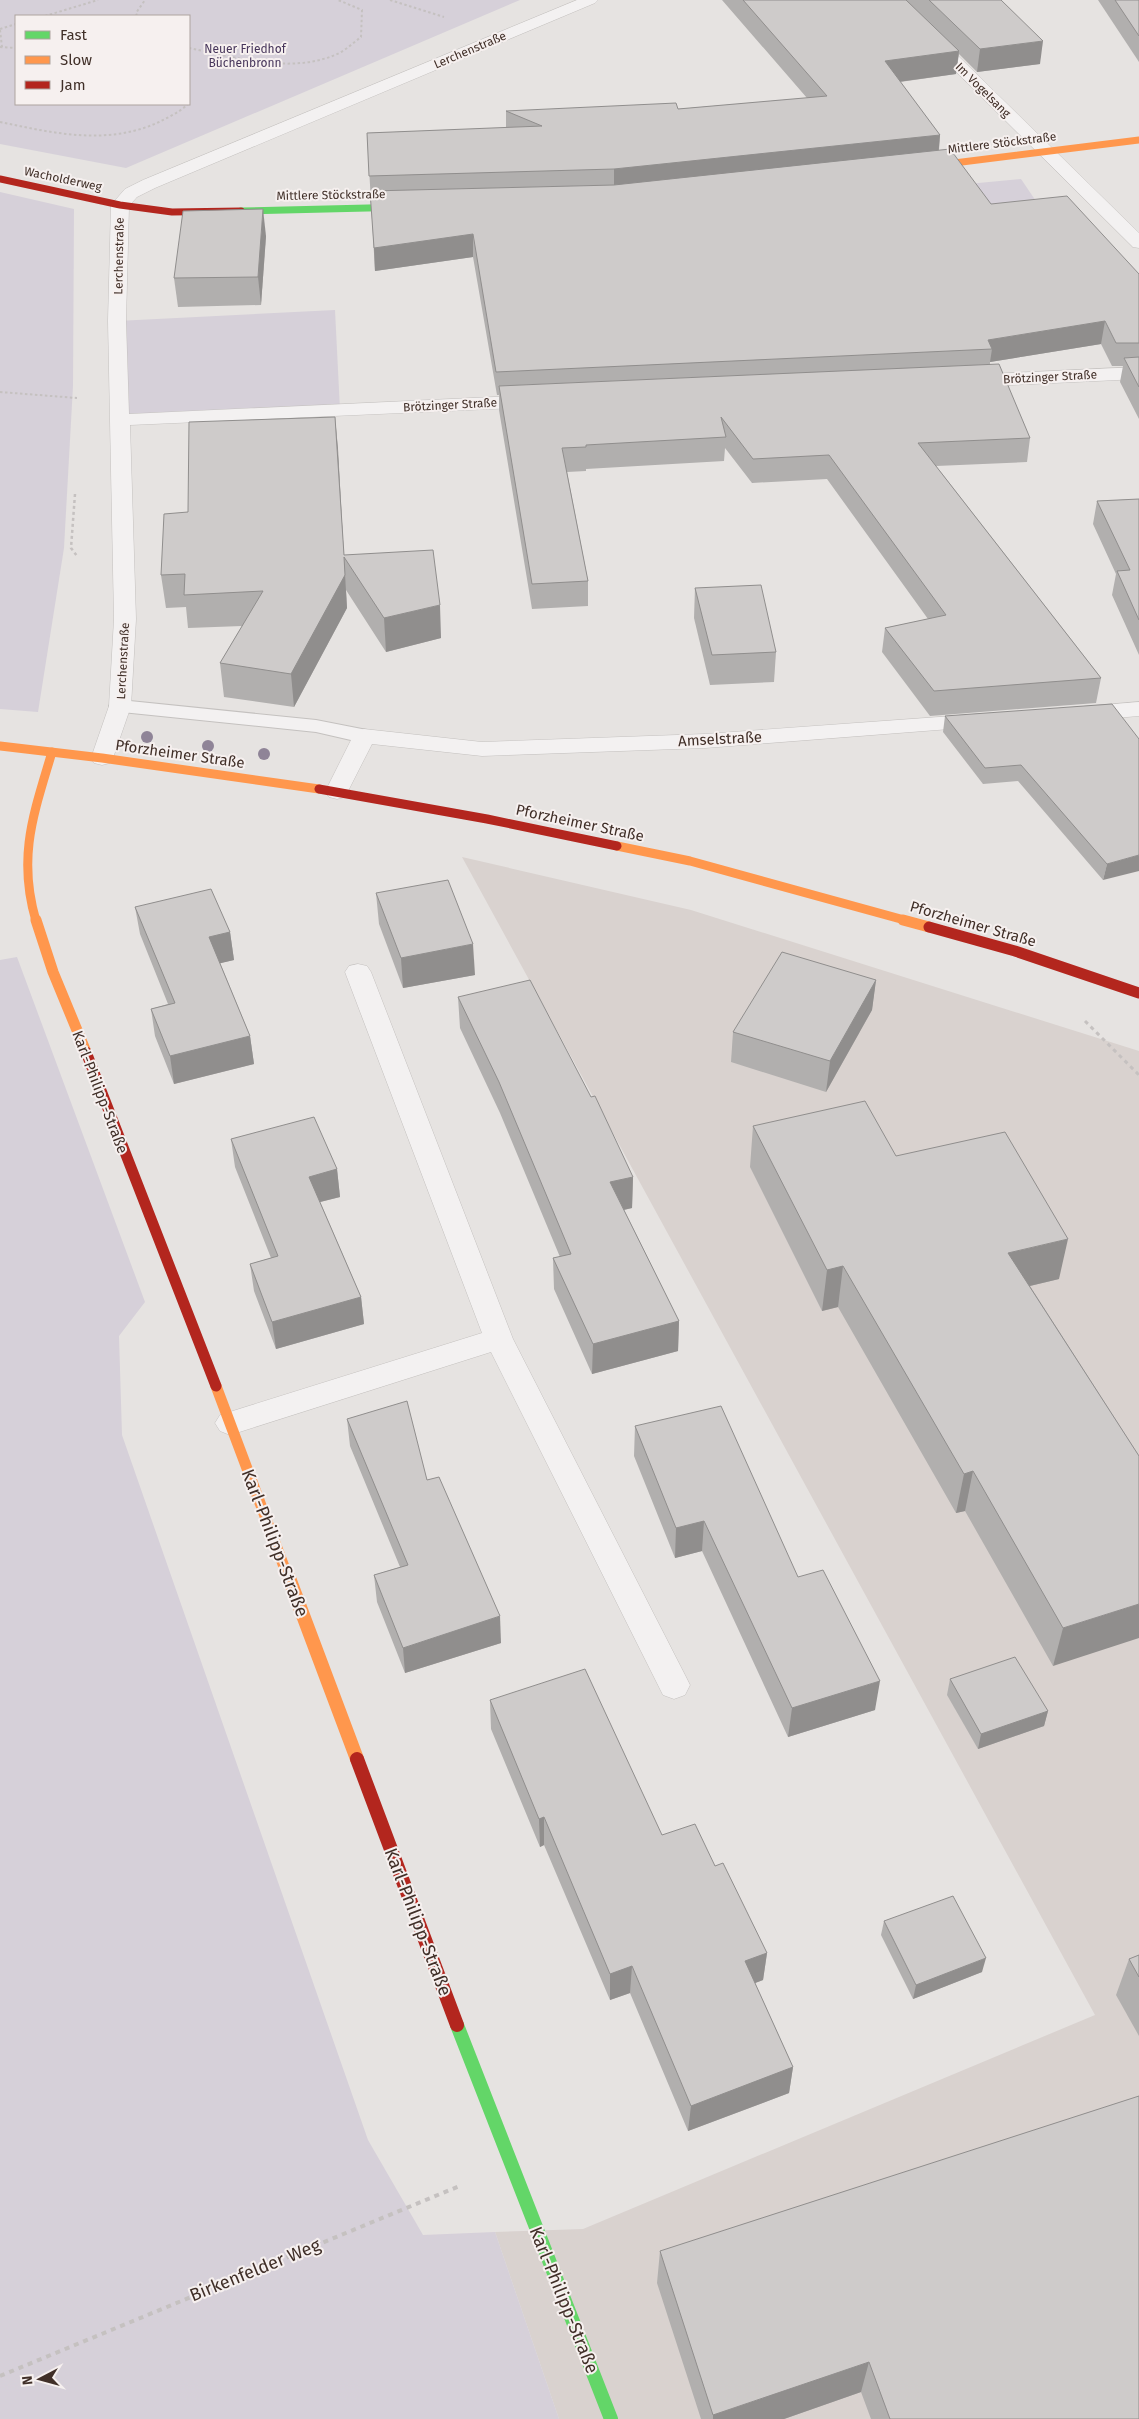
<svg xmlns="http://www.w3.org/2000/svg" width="1139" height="2419" viewBox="0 0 1139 2419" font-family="'Fira Sans',sans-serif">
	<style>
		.built { fill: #d9d2cf }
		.green { fill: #d6d0d9; fill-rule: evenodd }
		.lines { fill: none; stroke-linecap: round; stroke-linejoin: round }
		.lane-casing { stroke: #c4c1bf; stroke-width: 2 }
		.street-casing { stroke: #c4c1bf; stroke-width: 1 }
		.path-far3 { stroke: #c5c1c0; stroke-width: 2; stroke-dasharray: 2.5 2.5; stroke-linecap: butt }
		.path-far2 { stroke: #c5c1c0; stroke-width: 2.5; stroke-dasharray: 3 3; stroke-linecap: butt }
		.path-far1 { stroke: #c5c1c0; stroke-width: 3; stroke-dasharray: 4 4; stroke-linecap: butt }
		.path { stroke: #c5c1c0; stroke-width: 4; stroke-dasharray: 5 5; stroke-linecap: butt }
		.lane { fill: #f3f1f1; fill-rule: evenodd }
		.street { fill: #f3f1f1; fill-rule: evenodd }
		.fast-far1 { stroke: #63d668; stroke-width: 7 }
		.fast { stroke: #63d668; stroke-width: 14 }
		.slow-far3 { stroke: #ff974d; stroke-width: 7 }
		.slow-far2 { stroke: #ff974d; stroke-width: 9 }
		.slow-far1 { stroke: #ff974d; stroke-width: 11 }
		.slow { stroke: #ff974d; stroke-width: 14 }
		.jam-far3 { stroke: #b3261e; stroke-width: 7 }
		.jam-far2 { stroke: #b3261e; stroke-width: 9 }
		.jam-far1 { stroke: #b3261e; stroke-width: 11 }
		.jam { stroke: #b3261e; stroke-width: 14 }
		.tree { fill: #8f8497 }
		.wall { fill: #b1afae }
		.shaded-wall { fill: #908e8d }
		.building { fill: #cecbca; stroke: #908e8d }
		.labels { text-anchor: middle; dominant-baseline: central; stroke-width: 4; stroke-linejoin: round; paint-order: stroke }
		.far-park-label { font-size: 12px; fill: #47365b; stroke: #f6f0ef }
		.far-street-label { font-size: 12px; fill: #402f28; stroke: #f6f0ef }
		.street-label { font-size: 15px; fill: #402f28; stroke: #f6f0ef }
		.near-street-label { font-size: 18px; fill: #402f28; stroke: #f6f0ef }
	</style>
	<rect width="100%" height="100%" fill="#e6e3e1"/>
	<!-- built -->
	<polygon class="built" points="462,857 691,910 1139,1051 1139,2419 559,2419 495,2232 583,2229 1095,2015"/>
	<!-- green -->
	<g class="green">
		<path d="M 0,0 L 520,0 L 126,168 L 0,144 ZM 16,16 L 189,16 L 189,104 L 16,104 Z"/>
		<polygon points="1021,179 1042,210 957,217 936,187"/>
		<polygon points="0,192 74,209 73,386 64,548 38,712 0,709"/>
		<polygon points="335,310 340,410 121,420 117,321"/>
		<polygon points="17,957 145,1302 119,1336 122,1435 368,2140 423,2235 495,2232 559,2419 0,2419 0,960"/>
	</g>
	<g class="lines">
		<!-- lane casing -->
		<g class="lane-casing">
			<polygon id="lane" points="120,700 316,720 372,731 375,736 372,741 364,743 316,732 112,711 109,706 112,701"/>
		</g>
		<!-- street casing -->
		<g class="street-casing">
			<g id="street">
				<polygon points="577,0 598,0 595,3 155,188 137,197 129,206 126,321 129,414 536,395 543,397 546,401 543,405 536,407 130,425 136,619 131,706 113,758 110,763 102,765 94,763 91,758 109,706 114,619 108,321 111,205 125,189 143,180"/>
				<polygon points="884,0 901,0 1139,233 1139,248 1133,247"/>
				<polygon points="1139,367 1139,379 969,387 962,385 960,381 962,377 969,375"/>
				<polygon points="1139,702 1139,716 1079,721 1071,719 1068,714 1071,709 1079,707"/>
				<polygon points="981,714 989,716 992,721 989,726 705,748 482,756 372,744 345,797 337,799 329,797 325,792 353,736 356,731 364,729 482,742 705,734"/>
				<polygon points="358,964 367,966 371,972 513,1339 685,1675 690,1685 685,1695 674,1699 663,1695 491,1352 230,1435 220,1431 215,1423 220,1415 482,1333 345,972 349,966"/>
			</g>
		</g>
		<!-- path-far3 -->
		<g class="path-far3">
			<polyline points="390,0 444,17"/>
			<polyline points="45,16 98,0"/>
			<polyline points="137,16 136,13 145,0"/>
			<polyline points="0,29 16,24"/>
			<polyline points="0,30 2,47"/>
			<polyline points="0,47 16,48"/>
			<path d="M 189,48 C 235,57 289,74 335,55 C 345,51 353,43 361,37 L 362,10 L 338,0"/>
			<path d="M 0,122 C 53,133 107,146 159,122 C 169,117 180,112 188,104"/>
			<polyline points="0,392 77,398"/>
		</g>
		<!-- path-far2 -->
		<polyline class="path-far2" points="75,494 71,548 77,556"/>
		<!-- path-far1 -->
		<polyline class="path-far1" points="1085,1021 1139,1075"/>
		<!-- path -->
		<polyline class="path" points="0,2376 462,2185"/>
		<!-- lane -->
		<use href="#lane" class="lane"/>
		<!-- street -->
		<use href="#street" class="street"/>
		<!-- fast-far1 -->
		<polyline class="fast-far1" points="241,211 409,207"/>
		<!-- fast -->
		<polyline class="fast" points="457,2025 611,2419"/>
		<!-- slow-far3 -->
		<polyline class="slow-far3" points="922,167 1139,140"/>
		<!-- slow-far2 -->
		<g class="slow-far2">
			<polyline points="0,746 102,758 319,789"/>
			<polyline points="617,846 690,861 908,921"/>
			<path d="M 36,921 C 17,856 34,813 52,752"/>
		</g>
		<!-- slow-far1 -->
		<g class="slow-far1">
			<polyline points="36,920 53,972 86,1052"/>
			<polyline points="903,920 929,927"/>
			<polyline points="216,1386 289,1580"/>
		</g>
		<!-- slow -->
		<polyline class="slow" points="289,1578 357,1759"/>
		<!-- jam-far3 -->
		<polyline class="jam-far3" points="0,179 120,205 172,212 241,211"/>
		<!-- jam-far2 -->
		<polyline class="jam-far2" points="319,789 487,819 617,846"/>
		<!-- jam-far1 -->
		<g class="jam-far1">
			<polyline points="929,927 1015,951 1139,993"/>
			<polyline points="86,1052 216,1386"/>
		</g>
		<!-- jam -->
		<polyline class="jam" points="357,1759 457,2025"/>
	</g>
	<!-- trees -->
	<g class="tree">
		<circle cx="147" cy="737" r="6"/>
		<circle cx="208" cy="746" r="6"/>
		<circle cx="264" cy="754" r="6"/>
	</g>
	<!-- wall -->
	<g class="wall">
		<polygon points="722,0 1001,0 1040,64 977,72 959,54 956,74 900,82 940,135 939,150 991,204 1139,274 1139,419 1120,382 1123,366 1112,366 1101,344 990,362 990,364 1030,438 1027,462 936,466 1101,678 1096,703 930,716 882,652 885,628 928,619 827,479 752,483 725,448 724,461 586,469 586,471 567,472 588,581 588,606 532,609 499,410 499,395 497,395 473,257 375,271 367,133 506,128 506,111 678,109 807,98"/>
		<polygon points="1098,0 1139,0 1139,62"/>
		<polygon points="266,236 261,305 178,307 174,278"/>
		<polygon points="335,417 344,555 441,638 386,652 346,590 347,608 294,707 224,697 220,663 242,626 188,628 186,607 166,608 161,575 188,512"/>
		<polygon points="1139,499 1139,655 1112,595 1116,574 1093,524 1097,501"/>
		<polygon points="695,588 776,652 774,682 710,685 694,618"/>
		<polygon points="945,716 1139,739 1103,880 1018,781 983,784 943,732"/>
		<polygon points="376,893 475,975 403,988 379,924"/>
		<polygon points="135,907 230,932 234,960 220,963 250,1036 254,1064 174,1084 155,1036 151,1009 168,1004 140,934"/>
		<polygon points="876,980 872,1010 826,1092 731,1062 733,1032"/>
		<polygon points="458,997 591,1097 633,1177 632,1208 624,1210 679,1321 678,1351 592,1374 554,1289 553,1258 560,1257 500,1113 460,1028"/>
		<polygon points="753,1126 896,1156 1059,1279 1030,1286 1139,1456 1053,1666 965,1511 956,1513 838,1307 822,1311 750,1167"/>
		<polygon points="231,1139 337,1169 340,1197 320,1202 361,1297 364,1324 276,1349 254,1291 250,1264 271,1258 235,1167"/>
		<polygon points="347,1419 427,1480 501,1643 405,1673 377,1602 374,1575 400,1567 350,1446"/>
		<polygon points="635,1426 798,1577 875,1710 788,1737 702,1551 675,1558 634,1456"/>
		<polygon points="950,1679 1048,1711 1044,1726 978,1749 947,1695"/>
		<polygon points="490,1700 662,1835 715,1866 767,1953 763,1980 755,1983 793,2067 789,2093 688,2131 630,1993 610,2000 544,1845 540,1847 491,1729"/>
		<polygon points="884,1921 982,1972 913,1999 881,1935"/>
		<polygon points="1139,1955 1139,2036 1116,1995 1129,1959"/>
		<polygon points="660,2251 1139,2419 871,2419 861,2392 784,2419 701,2419 657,2283"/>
	</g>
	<!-- shaded-wall -->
	<g class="shaded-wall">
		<polygon points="1043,41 1040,64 977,72 980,49"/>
		<polygon points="959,51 956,74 883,84 885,61"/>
		<polygon points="940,135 938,158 614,193 614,169"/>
		<polygon points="263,209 266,236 261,305 258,277"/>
		<polygon points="473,234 473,257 375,271 374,248"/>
		<polygon points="1105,321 1101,344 990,362 992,349 988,340"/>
		<polygon points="335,417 338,449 344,558"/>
		<polygon points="344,557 347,608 294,707 291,674"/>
		<polygon points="440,605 441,638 386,652 384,618"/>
		<polygon points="1139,855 1139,871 1103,880 1107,864"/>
		<polygon points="230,932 234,960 213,965 209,937"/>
		<polygon points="473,944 475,975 403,988 401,958"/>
		<polygon points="876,980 872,1010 826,1092 830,1061"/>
		<polygon points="250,1036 254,1064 174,1084 170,1056"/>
		<polygon points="337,1169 340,1197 312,1204 309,1177"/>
		<polygon points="633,1177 632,1208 609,1213 610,1182"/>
		<polygon points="1068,1239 1059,1279 1000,1293 1008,1253"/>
		<polygon points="843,1266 838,1307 822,1311 827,1270"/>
		<polygon points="361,1297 364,1324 276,1349 272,1322"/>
		<polygon points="679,1321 678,1351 592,1374 593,1344"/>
		<polygon points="973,1471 965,1511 956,1513 964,1474"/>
		<polygon points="704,1521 702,1551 675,1558 676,1528"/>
		<polygon points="1139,1604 1139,1638 1053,1666 1063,1628"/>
		<polygon points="500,1616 501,1643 405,1673 403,1648"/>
		<polygon points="880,1681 875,1710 788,1737 792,1708"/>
		<polygon points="1048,1711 1044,1726 978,1749 981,1734"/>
		<polygon points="544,1817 544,1845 540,1847 539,1819"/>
		<polygon points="767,1953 763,1980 742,1988 745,1961"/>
		<polygon points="986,1958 982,1972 913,1999 916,1985"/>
		<polygon points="632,1966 630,1993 610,2000 610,1974"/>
		<polygon points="793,2067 789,2093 688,2131 691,2106"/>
		<polygon points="869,2362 861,2392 784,2419 713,2419 713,2415"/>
	</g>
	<!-- building -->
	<g class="building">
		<polygon points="743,0 906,0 959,51 885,61 940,135 614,169 369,176 367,133 542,126 506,111 676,103 678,109 827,96"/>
		<polygon points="929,0 1001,0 1043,41 980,49"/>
		<polygon points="1115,0 1139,0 1139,36"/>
		<polygon points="950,149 991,204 1067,196 1139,274 1139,343 1116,343 1105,321 988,340 992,349 496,372 473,234 374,248 370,191 614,185"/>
		<polygon points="263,209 258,277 174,278 183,211"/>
		<polygon points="1139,357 1139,387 1124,358"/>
		<polygon points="999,364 1030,438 918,443 1101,678 934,691 885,628 946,615 829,455 753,459 721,417 726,437 586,445 586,447 562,448 588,581 532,584 499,386"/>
		<polygon points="335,417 344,555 433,550 440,605 384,618 344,557 345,575 291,674 220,663 263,591 184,595 185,574 161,575 164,514 188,512 189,422"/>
		<polygon points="1139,499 1139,620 1117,571 1130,570 1097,501"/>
		<polygon points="761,585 776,652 712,655 695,588"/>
		<polygon points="1112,704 1139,739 1139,855 1107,864 1021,765 985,768 945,716"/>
		<polygon points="448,880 473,944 401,958 376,893"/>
		<polygon points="211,889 230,932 209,937 250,1036 170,1056 151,1009 175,1003 135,907"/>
		<polygon points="782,952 876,980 830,1061 733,1032"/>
		<polygon points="530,980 591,1097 595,1096 633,1177 610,1182 679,1321 593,1344 553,1258 571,1254 499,1082 458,997"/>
		<polygon points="865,1101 896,1156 1005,1132 1068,1239 1008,1253 1139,1456 1139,1604 1063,1628 973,1471 964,1474 843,1266 827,1270 753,1126"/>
		<polygon points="314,1117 337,1169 309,1177 361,1297 272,1322 250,1264 278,1256 231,1139"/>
		<polygon points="407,1401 427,1480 439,1477 500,1616 403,1648 374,1575 408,1565 347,1419"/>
		<polygon points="721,1406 798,1577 823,1570 880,1681 792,1708 704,1521 676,1528 635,1426"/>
		<polygon points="1015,1657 1048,1711 981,1734 950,1679"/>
		<polygon points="585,1669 662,1835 695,1824 715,1866 723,1863 767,1953 745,1961 793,2067 691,2106 632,1966 610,1974 544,1817 539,1819 490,1700"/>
		<polygon points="953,1896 986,1958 916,1985 884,1921"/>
		<polygon points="1139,1955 1139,1977 1129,1959"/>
		<polygon points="1139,2096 1139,2419 890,2419 869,2362 713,2415 660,2251"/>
	</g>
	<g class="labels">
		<!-- far-park labels -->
		<g class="far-park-label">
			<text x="245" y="49">Neuer Friedhof<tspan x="245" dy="14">Büchenbronn</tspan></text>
		</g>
		<!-- far-street labels -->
		<g class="far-street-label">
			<text transform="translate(470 50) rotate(-23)">Lerchenstraße</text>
			<text transform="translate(983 90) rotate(45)">Im Vogelsang</text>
			<text transform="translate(1002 143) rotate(-7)">Mittlere Stöckstraße</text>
			<text transform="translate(63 179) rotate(12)">Wacholderweg</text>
			<text transform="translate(331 195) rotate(-1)">Mittlere Stöckstraße</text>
			<text transform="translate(119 256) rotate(-89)">Lerchenstraße</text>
			<text transform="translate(1050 377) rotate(-3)">Brötzinger Straße</text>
			<text transform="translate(450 405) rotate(-3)">Brötzinger Straße</text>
			<text transform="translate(123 661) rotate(-87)">Lerchenstraße</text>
		</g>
		<!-- street labels -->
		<g class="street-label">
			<text transform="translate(720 739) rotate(-3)">Amselstraße</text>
			<text transform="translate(180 754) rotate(8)">Pforzheimer Straße</text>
			<text transform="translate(580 823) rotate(12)">Pforzheimer Straße</text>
			<text transform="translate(973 924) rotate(16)">Pforzheimer Straße</text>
			<text transform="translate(100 1092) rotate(69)">Karl-Philipp-Straße</text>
		</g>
		<!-- near-street labels -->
		<g class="near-street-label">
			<text transform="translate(275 1543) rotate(69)">Karl-Philipp-Straße</text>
			<text transform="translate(418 1922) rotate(69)">Karl-Philipp-Straße</text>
			<text transform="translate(255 2270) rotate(-22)">Birkenfelder Weg</text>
			<text transform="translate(564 2300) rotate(68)">Karl-Philipp-Straße</text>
		</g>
	</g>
	<!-- legend -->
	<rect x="15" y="15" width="175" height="90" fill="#f6f0ef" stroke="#ada39f"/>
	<rect x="25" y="31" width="25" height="8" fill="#63d668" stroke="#ada39f"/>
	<text x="60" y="40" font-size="15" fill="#402f28">Fast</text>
	<rect x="25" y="56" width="25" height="8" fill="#ff974d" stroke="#ada39f"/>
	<text x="60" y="65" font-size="15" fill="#402f28">Slow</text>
	<rect x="25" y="81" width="25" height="8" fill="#b3261e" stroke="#ada39f"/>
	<text x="60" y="90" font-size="15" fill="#402f28">Jam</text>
	<!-- north arrow -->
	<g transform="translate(40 2379) rotate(264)" stroke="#f6f0ef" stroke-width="4" paint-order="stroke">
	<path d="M0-4L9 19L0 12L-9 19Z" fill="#402f28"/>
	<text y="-8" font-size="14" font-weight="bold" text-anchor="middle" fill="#402f28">N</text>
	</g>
</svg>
